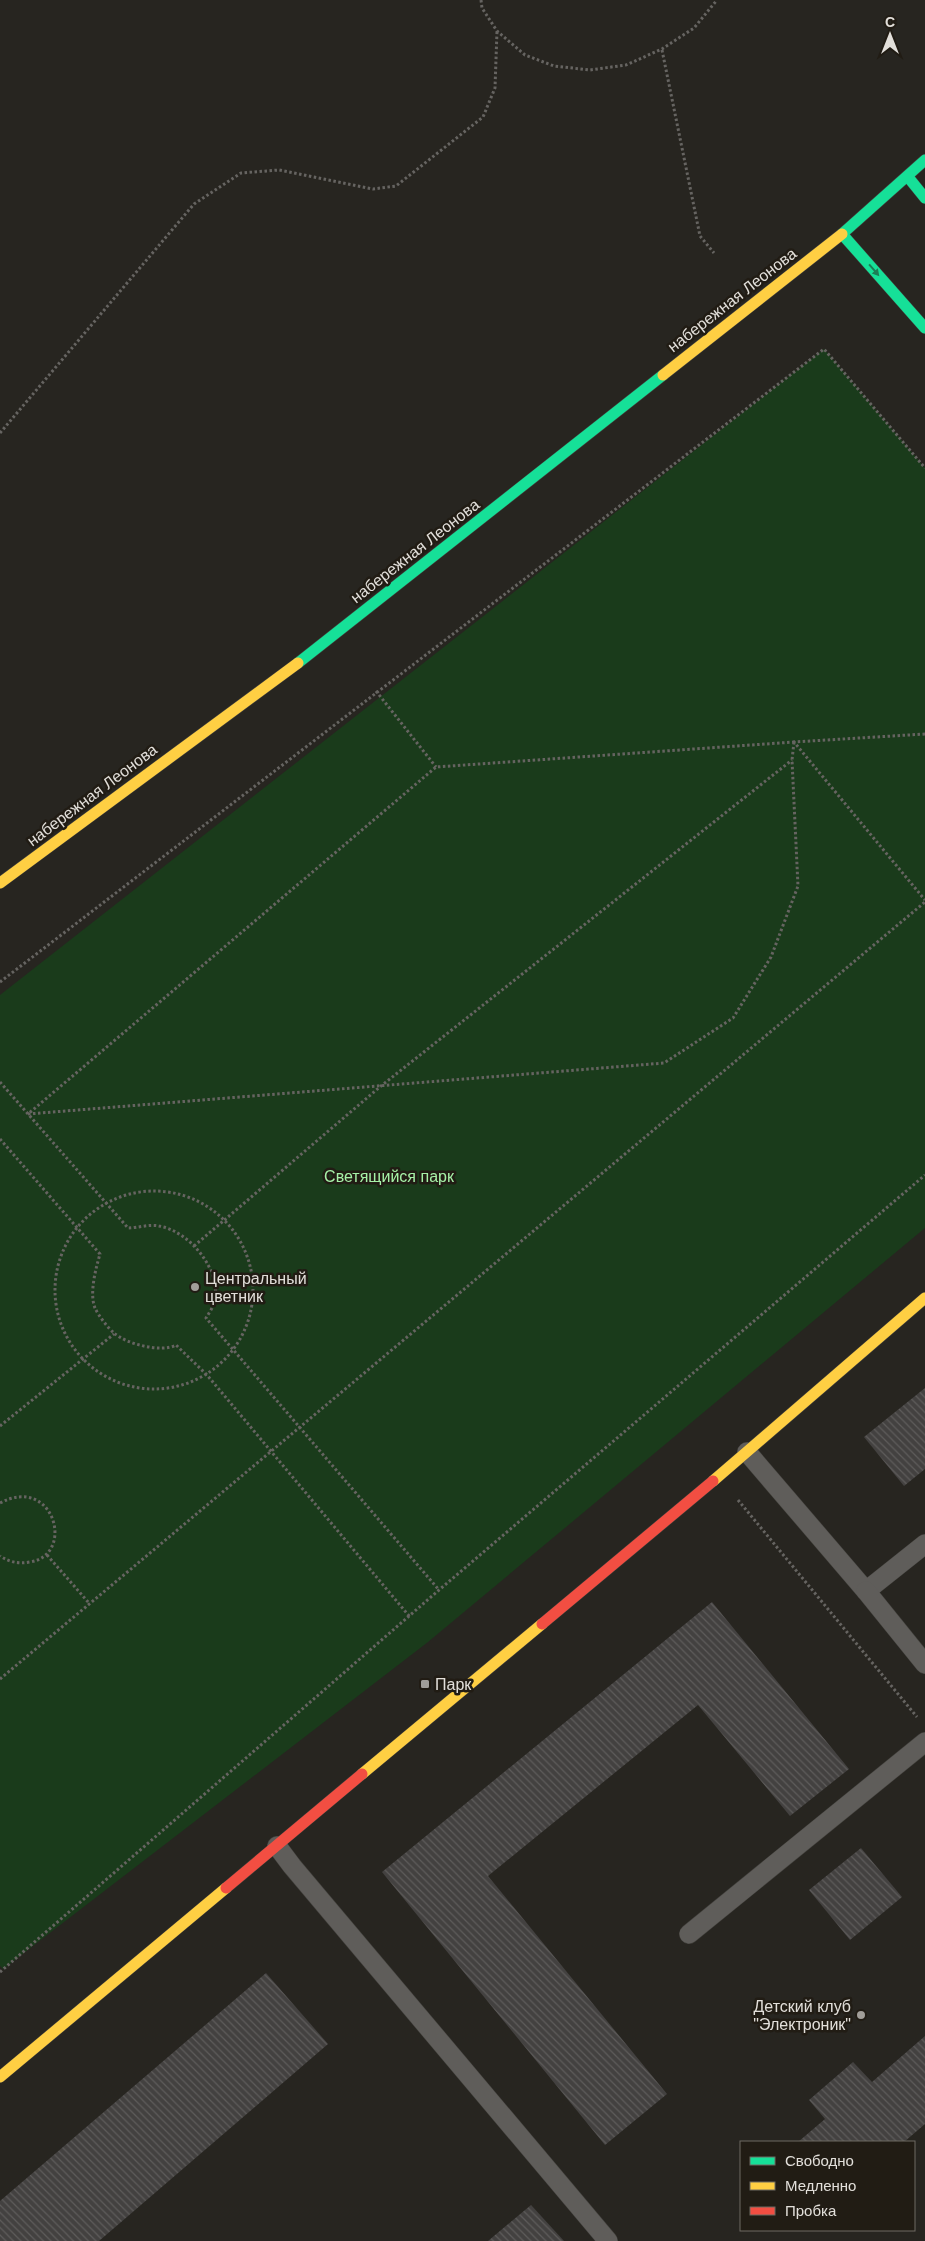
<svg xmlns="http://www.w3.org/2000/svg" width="925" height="2241" viewBox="0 0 925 2241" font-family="Helvetica,sans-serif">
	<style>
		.park { fill: #1a3b1b }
		.building { fill: url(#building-back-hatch) }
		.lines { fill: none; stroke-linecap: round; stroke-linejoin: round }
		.lane-casing { stroke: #42403c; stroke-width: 20 }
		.fast-casing { stroke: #42403c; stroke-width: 12 }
		.slow-casing { stroke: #42403c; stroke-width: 12 }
		.jam-casing { stroke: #42403c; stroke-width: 12 }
		.path { stroke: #666461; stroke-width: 3; stroke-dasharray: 2.5 2.5; stroke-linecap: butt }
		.lane { stroke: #5f5d5a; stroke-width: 19 }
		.fast { stroke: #16e098; stroke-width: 11 }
		.slow { stroke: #ffcf43; stroke-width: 11 }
		.jam { stroke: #f24e42; stroke-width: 11 }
		.oneway { fill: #1c7e56 }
		.poi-dot { fill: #a19e99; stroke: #211c14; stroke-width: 2 }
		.labels { text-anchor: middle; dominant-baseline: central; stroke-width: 5; stroke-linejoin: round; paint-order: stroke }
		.street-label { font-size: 16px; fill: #e2dfda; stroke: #211c14 }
		.park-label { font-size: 16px; fill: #a6f1a7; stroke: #211c14 }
		.poi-label { font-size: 16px; fill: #e2dfda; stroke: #211c14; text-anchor: start }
	</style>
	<defs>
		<pattern id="building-back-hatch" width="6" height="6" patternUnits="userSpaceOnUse" patternTransform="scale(1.25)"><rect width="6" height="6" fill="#434140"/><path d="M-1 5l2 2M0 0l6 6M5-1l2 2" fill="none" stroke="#5e5c5b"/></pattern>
	</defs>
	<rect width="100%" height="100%" fill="#272520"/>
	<!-- park -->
	<polygon class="park" points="824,349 925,468 925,1228 428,1642 3,1969 0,1966 0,995"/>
	<!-- building -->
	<g class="building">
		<polygon points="925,1388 925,1469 904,1486 864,1437"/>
		<polygon points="712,1602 849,1769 790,1816 698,1705 488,1876 667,2094 605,2145 382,1872"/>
		<polygon points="861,1848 902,1897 850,1940 809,1890"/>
		<polygon points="266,1973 328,2044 99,2241 0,2241 0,2201"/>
		<polygon points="925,2036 925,2124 904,2142 798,2142 825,2119 809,2100 853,2062 872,2082"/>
		<polygon points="531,2205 564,2241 488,2241"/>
	</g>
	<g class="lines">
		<!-- lane casing -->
		<g class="lane-casing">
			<g id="lane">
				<polyline points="747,1452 866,1591 925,1544"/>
				<polyline points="866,1591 925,1664"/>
				<polyline points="277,1846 292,1866 608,2241"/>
				<polyline points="689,1934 925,1742"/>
			</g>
		</g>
		<!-- fast casing -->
		<g class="fast-casing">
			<g id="fast">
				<polyline points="925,160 842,234 925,328"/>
				<polyline points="908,177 925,198"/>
				<polyline points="298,663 663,375"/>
			</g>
		</g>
		<!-- slow casing -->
		<g class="slow-casing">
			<g id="slow">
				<polyline points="663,375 842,234"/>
				<polyline points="0,883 298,663"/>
				<polyline points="713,1481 925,1298"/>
				<polyline points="362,1774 542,1624"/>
				<polyline points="0,2077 226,1888"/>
			</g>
		</g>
		<!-- jam casing -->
		<g class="jam-casing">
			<g id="jam">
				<polyline points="542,1624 713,1481"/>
				<polyline points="226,1888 362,1774"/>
			</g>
		</g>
		<!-- path -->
		<g class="path">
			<polyline points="481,0 482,8 497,31 525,55 554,66 590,70 626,65 662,49 694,28 717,0"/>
			<polyline points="662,50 700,236 714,253"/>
			<polyline points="0,433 194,204 241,173 279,170 373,189 396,186 483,117 495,88 497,31"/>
			<polyline points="376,691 436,767"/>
			<polyline points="925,734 794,742 925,900"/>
			<polygon points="794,742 792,760 798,886 771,957 733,1018 664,1063 28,1114 436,767"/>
			<polyline points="0,982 824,349 925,468"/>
			<path d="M 0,1082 L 128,1228 C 137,1228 149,1224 159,1226 C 189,1231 221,1269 215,1301 C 214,1306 209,1313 206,1318 L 439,1590"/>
			<path d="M 0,1139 L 100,1254 C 96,1268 89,1293 95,1308 C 98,1315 108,1328 114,1333 C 126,1344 162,1353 176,1345 L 207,1375 L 410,1617"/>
			<circle cx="154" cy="1290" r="99"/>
			<polyline points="194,1246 381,1086 792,760"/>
			<polyline points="0,1426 114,1334"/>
			<polyline points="738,1500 917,1717"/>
			<path d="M 0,1503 C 54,1474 76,1555 30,1562 C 18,1564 9,1562 0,1556"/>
			<polyline points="47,1555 89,1603"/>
			<polyline points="0,1679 925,902"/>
			<polyline points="0,1972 439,1590 925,1175"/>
		</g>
		<!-- lane -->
		<use href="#lane" class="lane"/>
		<!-- fast -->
		<use href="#fast" class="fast"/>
		<!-- slow -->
		<use href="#slow" class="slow"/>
		<!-- jam -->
		<use href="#jam" class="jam"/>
	</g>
	<!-- one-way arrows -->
	<defs><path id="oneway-solid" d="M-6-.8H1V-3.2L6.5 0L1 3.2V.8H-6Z" transform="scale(1.25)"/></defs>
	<use class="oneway" href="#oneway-solid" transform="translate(874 270) rotate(49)"/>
	<!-- markers -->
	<g class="poi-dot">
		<circle cx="195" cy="1287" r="5"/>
		<rect x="420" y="1679" width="10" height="10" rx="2.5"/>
		<circle cx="861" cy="2015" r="5"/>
	</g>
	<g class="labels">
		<!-- street labels -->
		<g class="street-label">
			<text transform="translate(732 300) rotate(-38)">набережная Леонова</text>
			<text transform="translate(415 551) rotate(-38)">набережная Леонова</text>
			<text transform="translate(92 795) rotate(-37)">набережная Леонова</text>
		</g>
		<!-- park labels -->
		<g class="park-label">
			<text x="389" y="1176">Светящийся парк</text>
		</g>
		<!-- poi labels -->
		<g class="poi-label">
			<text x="205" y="1278">Центральный<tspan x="205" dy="18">цветник</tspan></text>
			<text x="435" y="1684">Парк</text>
			<text x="851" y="2006" text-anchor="end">Детский клуб<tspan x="851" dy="18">"Электроник"</tspan></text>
		</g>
	</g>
	<!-- legend -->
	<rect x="740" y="2141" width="175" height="90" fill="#211c14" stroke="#6e6a63"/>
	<rect x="750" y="2157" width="25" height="8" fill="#16e098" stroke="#6e6a63"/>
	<text x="785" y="2166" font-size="15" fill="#e2dfda">Свободно</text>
	<rect x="750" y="2182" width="25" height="8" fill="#ffcf43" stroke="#6e6a63"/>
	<text x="785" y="2191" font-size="15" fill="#e2dfda">Медленно</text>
	<rect x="750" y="2207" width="25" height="8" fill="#f24e42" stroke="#6e6a63"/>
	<text x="785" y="2216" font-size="15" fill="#e2dfda">Пробка</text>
	<!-- north arrow -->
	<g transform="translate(890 35)" stroke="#211c14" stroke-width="4" paint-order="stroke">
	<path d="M0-4L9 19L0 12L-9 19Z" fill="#e2dfda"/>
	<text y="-8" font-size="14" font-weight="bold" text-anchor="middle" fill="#e2dfda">С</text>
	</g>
</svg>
